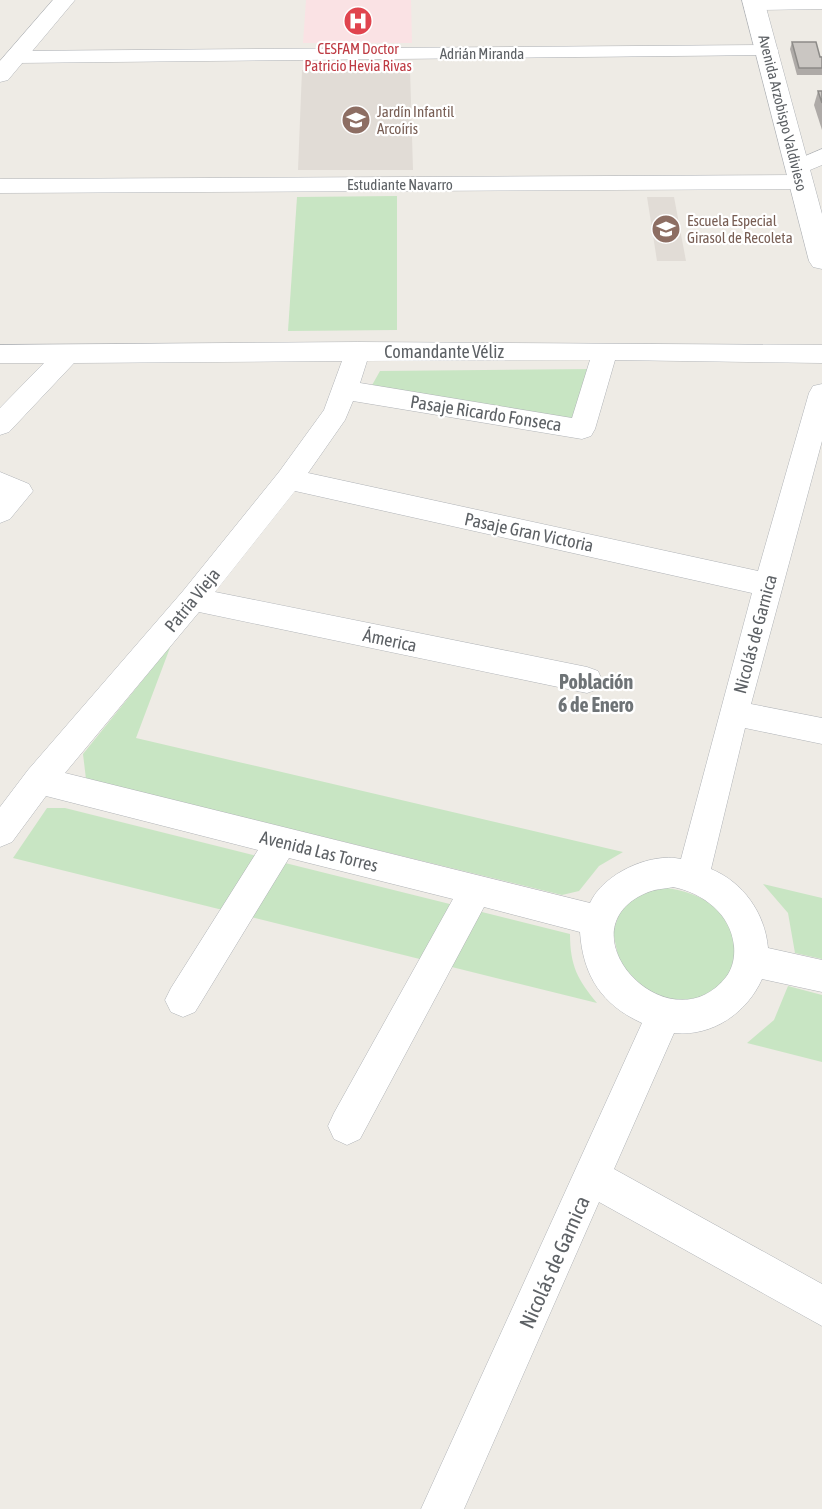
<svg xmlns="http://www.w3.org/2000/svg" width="822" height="1509" viewBox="0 0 822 1509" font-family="'Asap Condensed',sans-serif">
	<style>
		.education { fill: #e1dcd6 }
		.medical { fill: #fae2e4 }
		.green { fill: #c8e5c3 }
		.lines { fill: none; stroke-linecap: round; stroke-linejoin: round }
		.minor-casing { stroke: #b0b3b7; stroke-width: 1 }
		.tertiary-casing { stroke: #b0b3b7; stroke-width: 1 }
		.minor { fill: #fff; fill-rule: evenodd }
		.tertiary { fill: #fff; fill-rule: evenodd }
		.wall { fill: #aeaaa7 }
		.building { fill: #cac6c2; stroke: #8d8b88; stroke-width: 1.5 }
		.labels { text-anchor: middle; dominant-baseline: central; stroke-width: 4.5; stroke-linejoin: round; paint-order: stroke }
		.far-health-label { font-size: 15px; fill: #be3a42; stroke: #fff }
		.far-street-label { font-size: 15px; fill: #5d6165; stroke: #fff }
		.far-education-label { font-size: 15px; fill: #785e54; stroke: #fff; text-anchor: start }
		.street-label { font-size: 18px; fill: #5d6165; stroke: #fff }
		.neighbourhood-label { font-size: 20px; font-weight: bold; fill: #6e7376; stroke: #fff }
		.near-street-label { font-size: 21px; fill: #5d6165; stroke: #fff }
	</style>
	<rect width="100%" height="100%" fill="#eeebe5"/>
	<!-- education -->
	<g class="education">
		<polygon points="410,69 413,170 298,170 302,70"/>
		<polygon points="647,197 674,197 686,261 657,261"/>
	</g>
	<!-- medical -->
	<polygon class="medical" points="306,0 411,0 412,43 303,43"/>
	<!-- green -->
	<g class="green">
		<polygon points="397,196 397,330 288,331 297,197"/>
		<polygon points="594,369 577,421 371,387 380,371"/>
		<polygon points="171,645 136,738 623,852 599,866 579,891 562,895 86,779 83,754"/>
		<path d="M 47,808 L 65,808 L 570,934 C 570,966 578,980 597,1003 L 13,858 Z"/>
		<polygon points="763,884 822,898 822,959 795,953 788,913"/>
		<path d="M 667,888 C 698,892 735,910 737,947 C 738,958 730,974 727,984 L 694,1004 L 652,998 L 621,970 L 613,932 L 619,914 L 631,900 L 647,891 Z"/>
		<polygon points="788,986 822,995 822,1062 747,1043 774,1020"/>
	</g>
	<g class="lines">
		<!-- minor casing -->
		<g class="minor-casing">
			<g id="minor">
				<polygon points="748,0 822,0 822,9 755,10 748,8 745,4"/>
				<polygon points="768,45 775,47 779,51 775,55 16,63 9,61 5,57 9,53 16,51"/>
				<polygon points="822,149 822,165 798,175 808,177 812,182 808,187 800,189 0,193 0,179 796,175 789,173 786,168 789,163"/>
				<path d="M 358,342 L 822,345 L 822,363 L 615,360 L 595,429 L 591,436 L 582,439 L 353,401 L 345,420 L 308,473 L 758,571 L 809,393 L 813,386 L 822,384 L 822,441 L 751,704 L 822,718 L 822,744 L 745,728 L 711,869 C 743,882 765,913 768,948 L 822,960 L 822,992 L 762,979 C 747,1013 712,1037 674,1033 L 614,1169 L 822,1284 L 822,1326 L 599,1202 L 464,1509 L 421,1509 L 642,1023 C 602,1005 583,976 580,932 L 484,907 L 360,1139 L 347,1145 L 334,1139 L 328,1126 L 334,1113 L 453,899 L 289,858 L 195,1012 L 183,1017 L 171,1012 L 165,1000 L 171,988 L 258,850 L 46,796 L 12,842 L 0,847 L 0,807 L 28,770 L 183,591 L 279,472 L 324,410 L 342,361 L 74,363 L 9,432 L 0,435 L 0,408 L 44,363 L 0,363 L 0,345 ZM 590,360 L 572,418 L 360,383 L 367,361 ZM 295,491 L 752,593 L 681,859 C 650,852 603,874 590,903 L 65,773 L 199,612 L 587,693 L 598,689 L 602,680 L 598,671 L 587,667 L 215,592 ZM 673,887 C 703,893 731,914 734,946 C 735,956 733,968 726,977 C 669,1049 559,931 646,893 C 654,889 664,889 673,887 Z"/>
				<polygon points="0,472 29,484 33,491 10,519 0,523"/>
			</g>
		</g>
		<!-- tertiary casing -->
		<g class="tertiary-casing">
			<g id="tertiary">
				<polygon points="53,0 75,0 8,80 0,82 0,61"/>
				<polygon points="742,0 764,0 822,214 822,269 813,267 809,261"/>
			</g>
		</g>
		<!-- minor -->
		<use href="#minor" class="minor"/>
		<!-- tertiary -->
		<use href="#tertiary" class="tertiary"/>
	</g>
	<!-- wall -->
	<g class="wall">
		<polygon points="792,42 822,57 822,75 797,75 790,49"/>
		<polygon points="818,91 822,91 822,130 814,105"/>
	</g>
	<!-- building -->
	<g class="building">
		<polygon points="792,42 816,42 820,57 822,57 822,68 799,68"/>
		<polygon points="818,91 822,91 822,103"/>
	</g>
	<!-- icons -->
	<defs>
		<g id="hospital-disc" transform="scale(1.5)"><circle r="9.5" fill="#e0444e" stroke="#fff"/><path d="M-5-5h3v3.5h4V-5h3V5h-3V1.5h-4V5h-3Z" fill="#fff"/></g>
		<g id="school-disc" transform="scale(1.5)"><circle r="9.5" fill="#8d6e63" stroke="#fff"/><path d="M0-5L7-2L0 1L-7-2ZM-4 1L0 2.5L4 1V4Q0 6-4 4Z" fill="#fff"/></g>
	</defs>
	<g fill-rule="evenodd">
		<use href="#hospital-disc" x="358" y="21"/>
		<use href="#school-disc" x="356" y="120"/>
		<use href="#school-disc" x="666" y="229"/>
	</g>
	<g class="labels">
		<!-- far-health labels -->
		<g class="far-health-label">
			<text x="358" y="48">CESFAM Doctor<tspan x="358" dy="17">Patricio Hevia Rivas</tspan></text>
		</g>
		<!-- far-street labels -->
		<g class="far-street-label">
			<text x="482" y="53">Adrián Miranda</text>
			<text transform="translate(783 113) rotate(76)">Avenida Arzobispo Valdivieso</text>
			<text x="400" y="184">Estudiante Navarro</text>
		</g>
		<!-- far-education labels -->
		<g class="far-education-label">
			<text x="377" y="111">Jardín Infantil<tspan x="377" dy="17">Arcoíris</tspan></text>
			<text x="687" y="220">Escuela Especial<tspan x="687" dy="17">Girasol de Recoleta</tspan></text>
		</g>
		<!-- street labels -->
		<g class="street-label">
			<text x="444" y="351">Comandante Véliz</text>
			<text transform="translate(486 413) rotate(9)">Pasaje Ricardo Fonseca</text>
			<text transform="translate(529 532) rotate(12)">Pasaje Gran Victoria</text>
			<text transform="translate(192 600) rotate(-51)">Patria Vieja</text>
			<text transform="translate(755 634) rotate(-75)">Nicolás de Garnica</text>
			<text transform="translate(390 640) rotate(12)">Ámerica</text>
			<text transform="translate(319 851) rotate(14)">Avenida Las Torres</text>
		</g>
		<!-- neighbourhood labels -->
		<g class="neighbourhood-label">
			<text x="596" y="681">Población<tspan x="596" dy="23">6 de Enero</tspan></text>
		</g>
		<!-- near-street labels -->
		<g class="near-street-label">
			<text transform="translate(554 1262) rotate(-66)">Nicolás de Garnica</text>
		</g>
	</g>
</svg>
